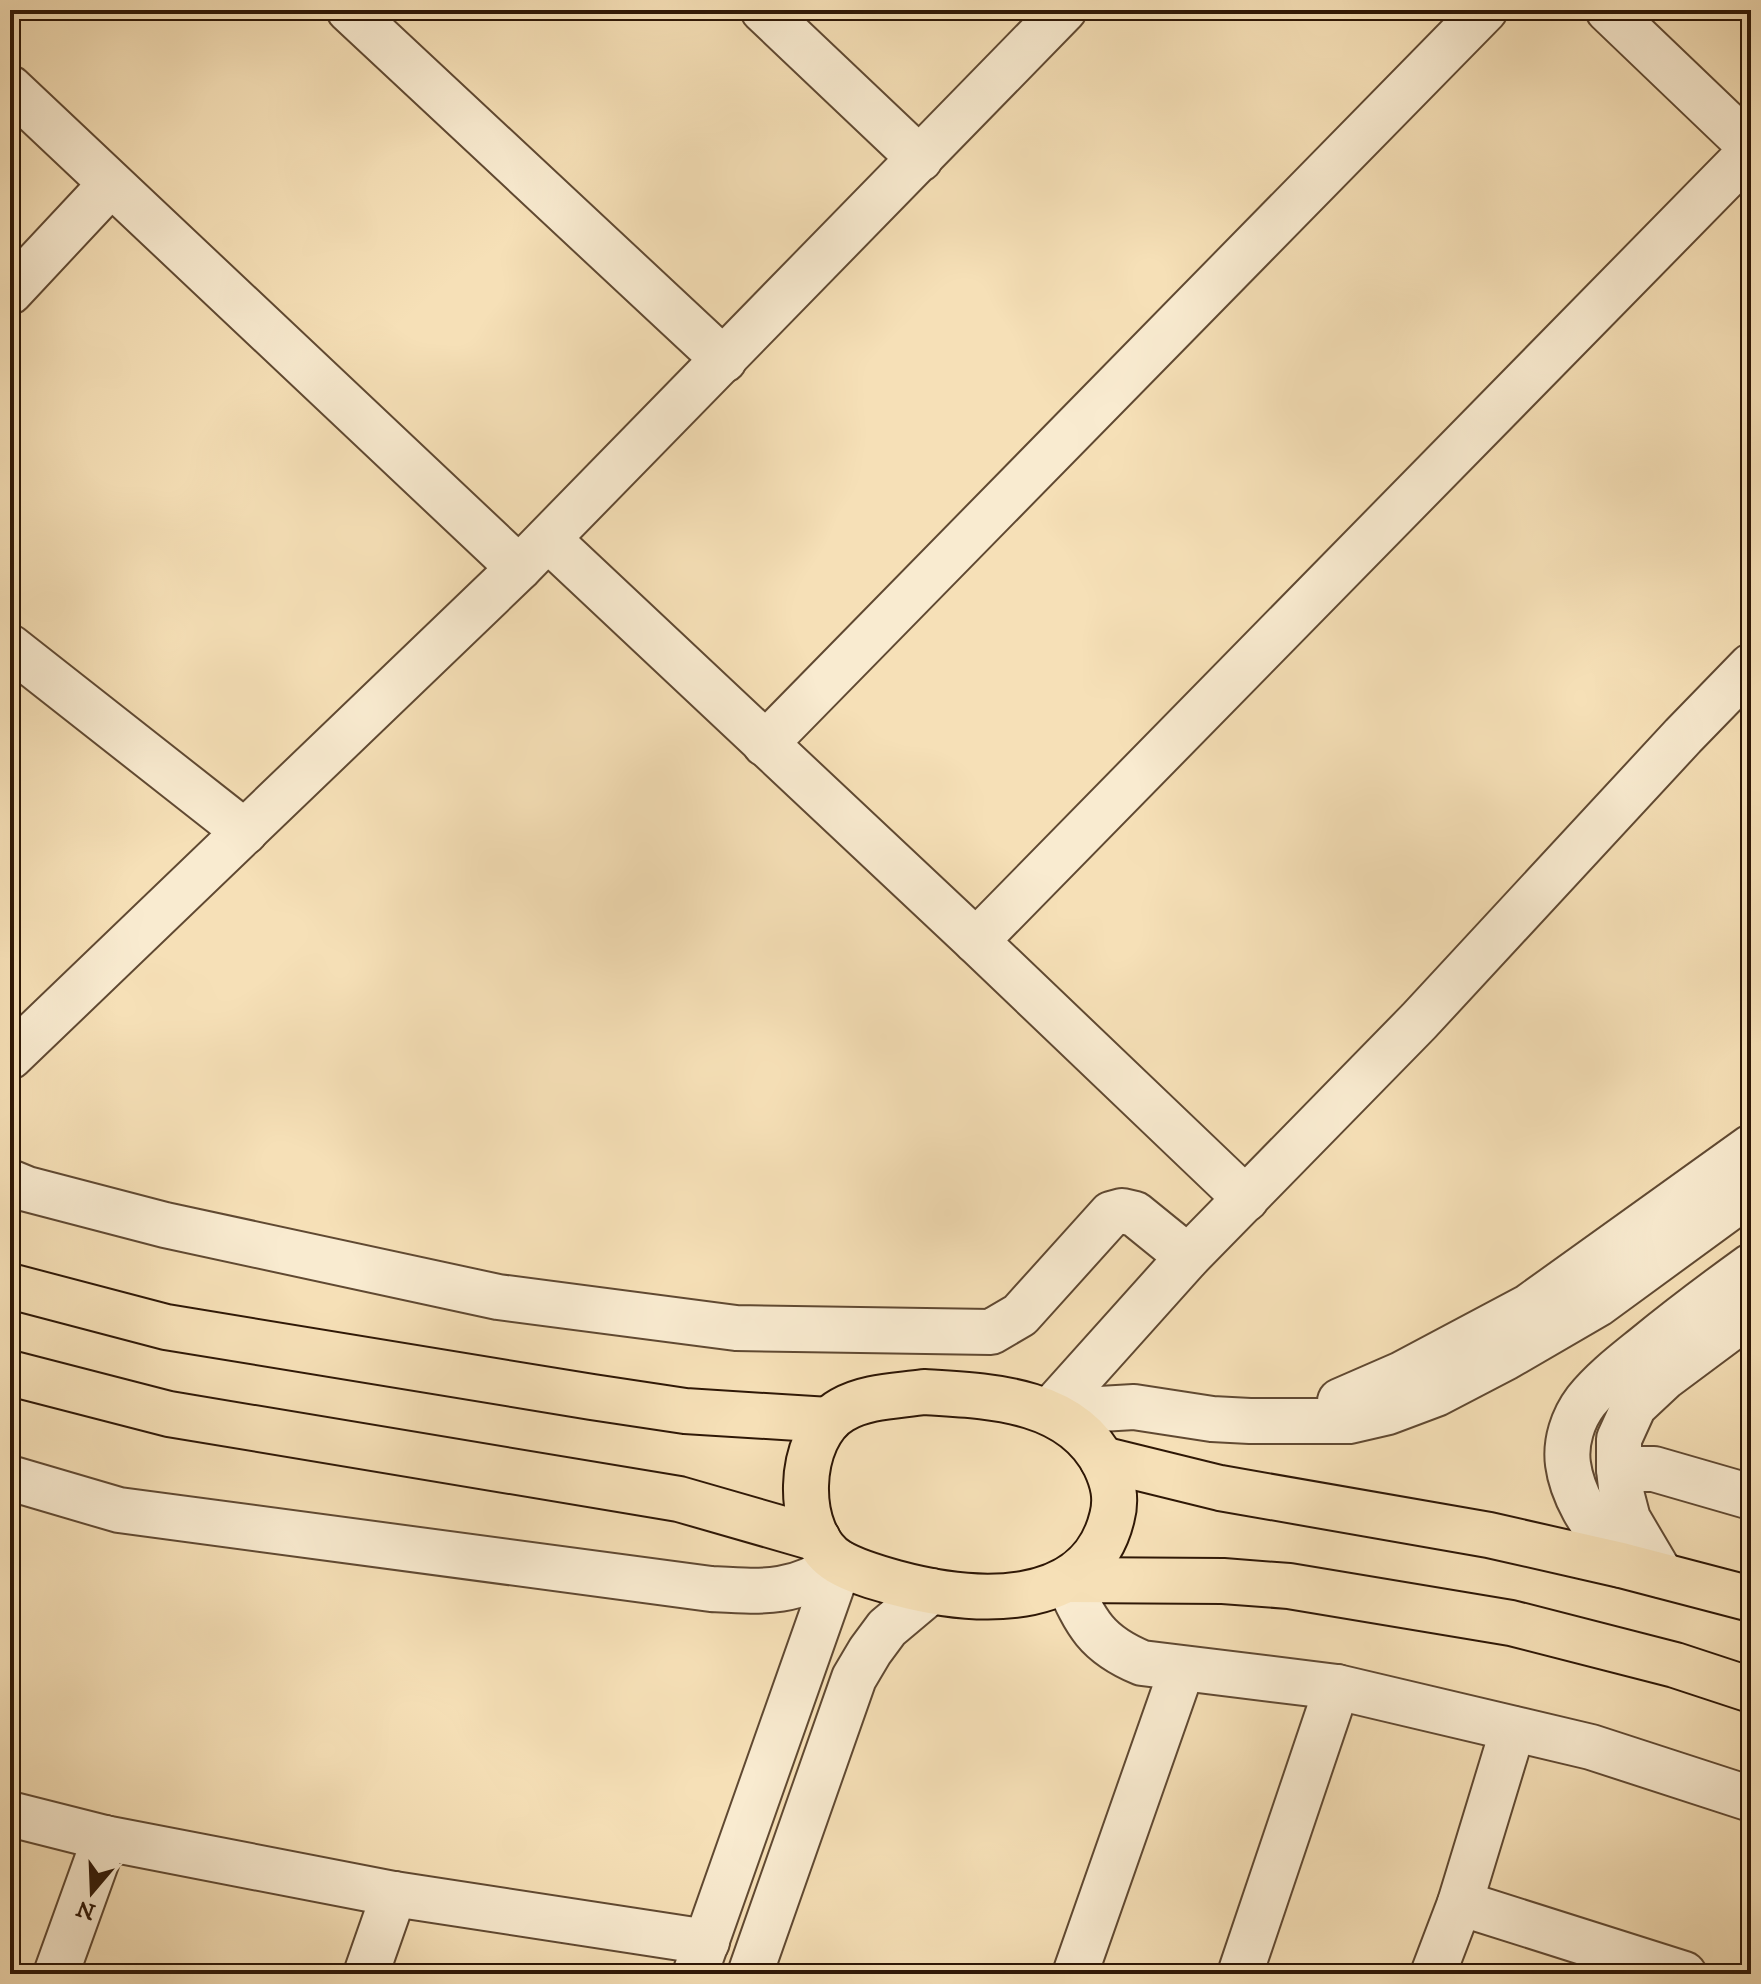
<svg xmlns="http://www.w3.org/2000/svg" width="1761" height="1984" viewBox="0 0 1761 1984" font-family="'IM FELL DW Pica',serif">
	<style>
		.lines { fill: none; stroke-linecap: round; stroke-linejoin: round }
		.minor-casing { stroke: #604932; stroke-width: 48 }
		.major-casing { stroke: #2e1706; stroke-width: 48 }
		.minor { stroke: #f9ebd0; stroke-width: 44 }
		.major { stroke: #f6e0b7; stroke-width: 44 }
	</style>
	<rect width="100%" height="100%" fill="#f6e0b7"/>
	<filter id="stains"><feTurbulence type="fractalNoise" baseFrequency=".0025" numOctaves="4"/><feColorMatrix values="0 0 0 0 .2 0 0 0 0 .09 0 0 0 0 .02 0 0 0 .5 -.17"/></filter>
	<radialGradient id="worn" r=".72"><stop offset=".6" stop-color="#630" stop-opacity="0"/><stop offset="1" stop-color="#630" stop-opacity=".3"/></radialGradient>
	<g class="lines">
		<!-- minor casing -->
		<g class="minor-casing">
			<g id="minor">
				<polyline points="349,10 724,360"/>
				<polyline points="763,10 920,159"/>
				<polyline points="1608,10 1751,147"/>
				<polyline points="10,88 519,568"/>
				<polyline points="10,292 111,184"/>
				<polyline points="548,539 976,941 1246,1199"/>
				<polyline points="10,647 245,832"/>
				<polyline points="765,744 1485,10"/>
				<polyline points="976,941 1751,151"/>
				<polyline points="10,1057 519,568 1064,10"/>
				<polyline points="10,1182 27,1189 165,1225 498,1297 736,1328 991,1332 1020,1315 1111,1214 1122,1211 1135,1214 1188,1257"/>
				<polyline points="1340,1401 1402,1374 1528,1307 1751,1147"/>
				<polyline points="1049,1412 1188,1257 1419,1021 1683,736 1751,666"/>
				<polyline points="1049,1412 1134,1407 1212,1419 1250,1421 1349,1421 1388,1412 1436,1394 1505,1358 1598,1304 1751,1192"/>
				<polyline points="1619,1469 1654,1469 1751,1497"/>
				<path d="M 10,1478 L 119,1510 L 711,1589 C 764,1592 795,1595 840,1563"/>
				<path d="M 1621,1565 C 1600,1534 1573,1502 1568,1464 C 1565,1442 1573,1418 1586,1401 C 1603,1380 1624,1364 1645,1347 C 1679,1319 1715,1292 1751,1266"/>
				<polyline points="1661,1575 1628,1519 1622,1496 1619,1469 1619,1439 1634,1406 1665,1377 1751,1313"/>
				<path d="M 1067,1580 C 1086,1623 1096,1644 1142,1663 L 1337,1687 L 1591,1747 L 1751,1799"/>
				<polyline points="10,1814 105,1838 394,1894 707,1942"/>
				<polyline points="1460,1903 1684,1974"/>
				<polyline points="56,1974 105,1838"/>
				<polyline points="366,1974 394,1894"/>
				<polyline points="695,1974 840,1563"/>
				<polyline points="750,1974 854,1678 870,1651 887,1628 931,1591"/>
				<polyline points="1075,1974 1182,1669"/>
				<polyline points="1240,1974 1337,1687"/>
				<polyline points="1433,1974 1460,1903 1513,1729"/>
			</g>
		</g>
		<!-- major casing -->
		<g class="major-casing">
			<g id="major">
				<polyline points="10,1286 166,1327 592,1397 685,1411 829,1420"/>
				<polyline points="10,1373 169,1414 679,1499 818,1539"/>
				<path d="M 924,1392 C 989,1396 1072,1398 1105,1465 C 1113,1482 1117,1498 1112,1517 C 1089,1614 970,1603 896,1583 C 878,1578 856,1572 839,1562 C 793,1535 796,1436 842,1410 C 866,1396 897,1396 924,1392 Z"/>
				<polyline points="1102,1459 1220,1488 1489,1535 1621,1565 1751,1599"/>
				<polyline points="1067,1580 1223,1581 1289,1586 1511,1623 1675,1665 1751,1690"/>
			</g>
		</g>
		<!-- minor -->
		<use href="#minor" class="minor"/>
		<!-- major -->
		<use href="#major" class="major"/>
	</g>
	<!-- margin -->
	<rect width="1761" height="1984" fill="none" stroke="#f6e0b7" stroke-width="40"/>
	<rect x="12" y="12" width="1737" height="1960" fill="none" stroke="#2e1706" stroke-width="4"/>
	<rect x="20" y="20" width="1721" height="1944" fill="none" stroke="#2e1706" stroke-width="2"/>
	<!-- north arrow -->
	<g transform="translate(92 1892) rotate(199)" stroke="#f9ebd0" stroke-width="6" paint-order="stroke">
	<path d="M0-6L14 30L0 20L-14 30Z" fill="#2e1706"/>
	<text y="-12" font-size="22" font-weight="bold" text-anchor="middle" fill="#2e1706">N</text>
	</g>
	<rect width="100%" height="100%" filter="url(#stains)"/>
	<rect width="100%" height="100%" fill="url(#worn)"/>
</svg>
